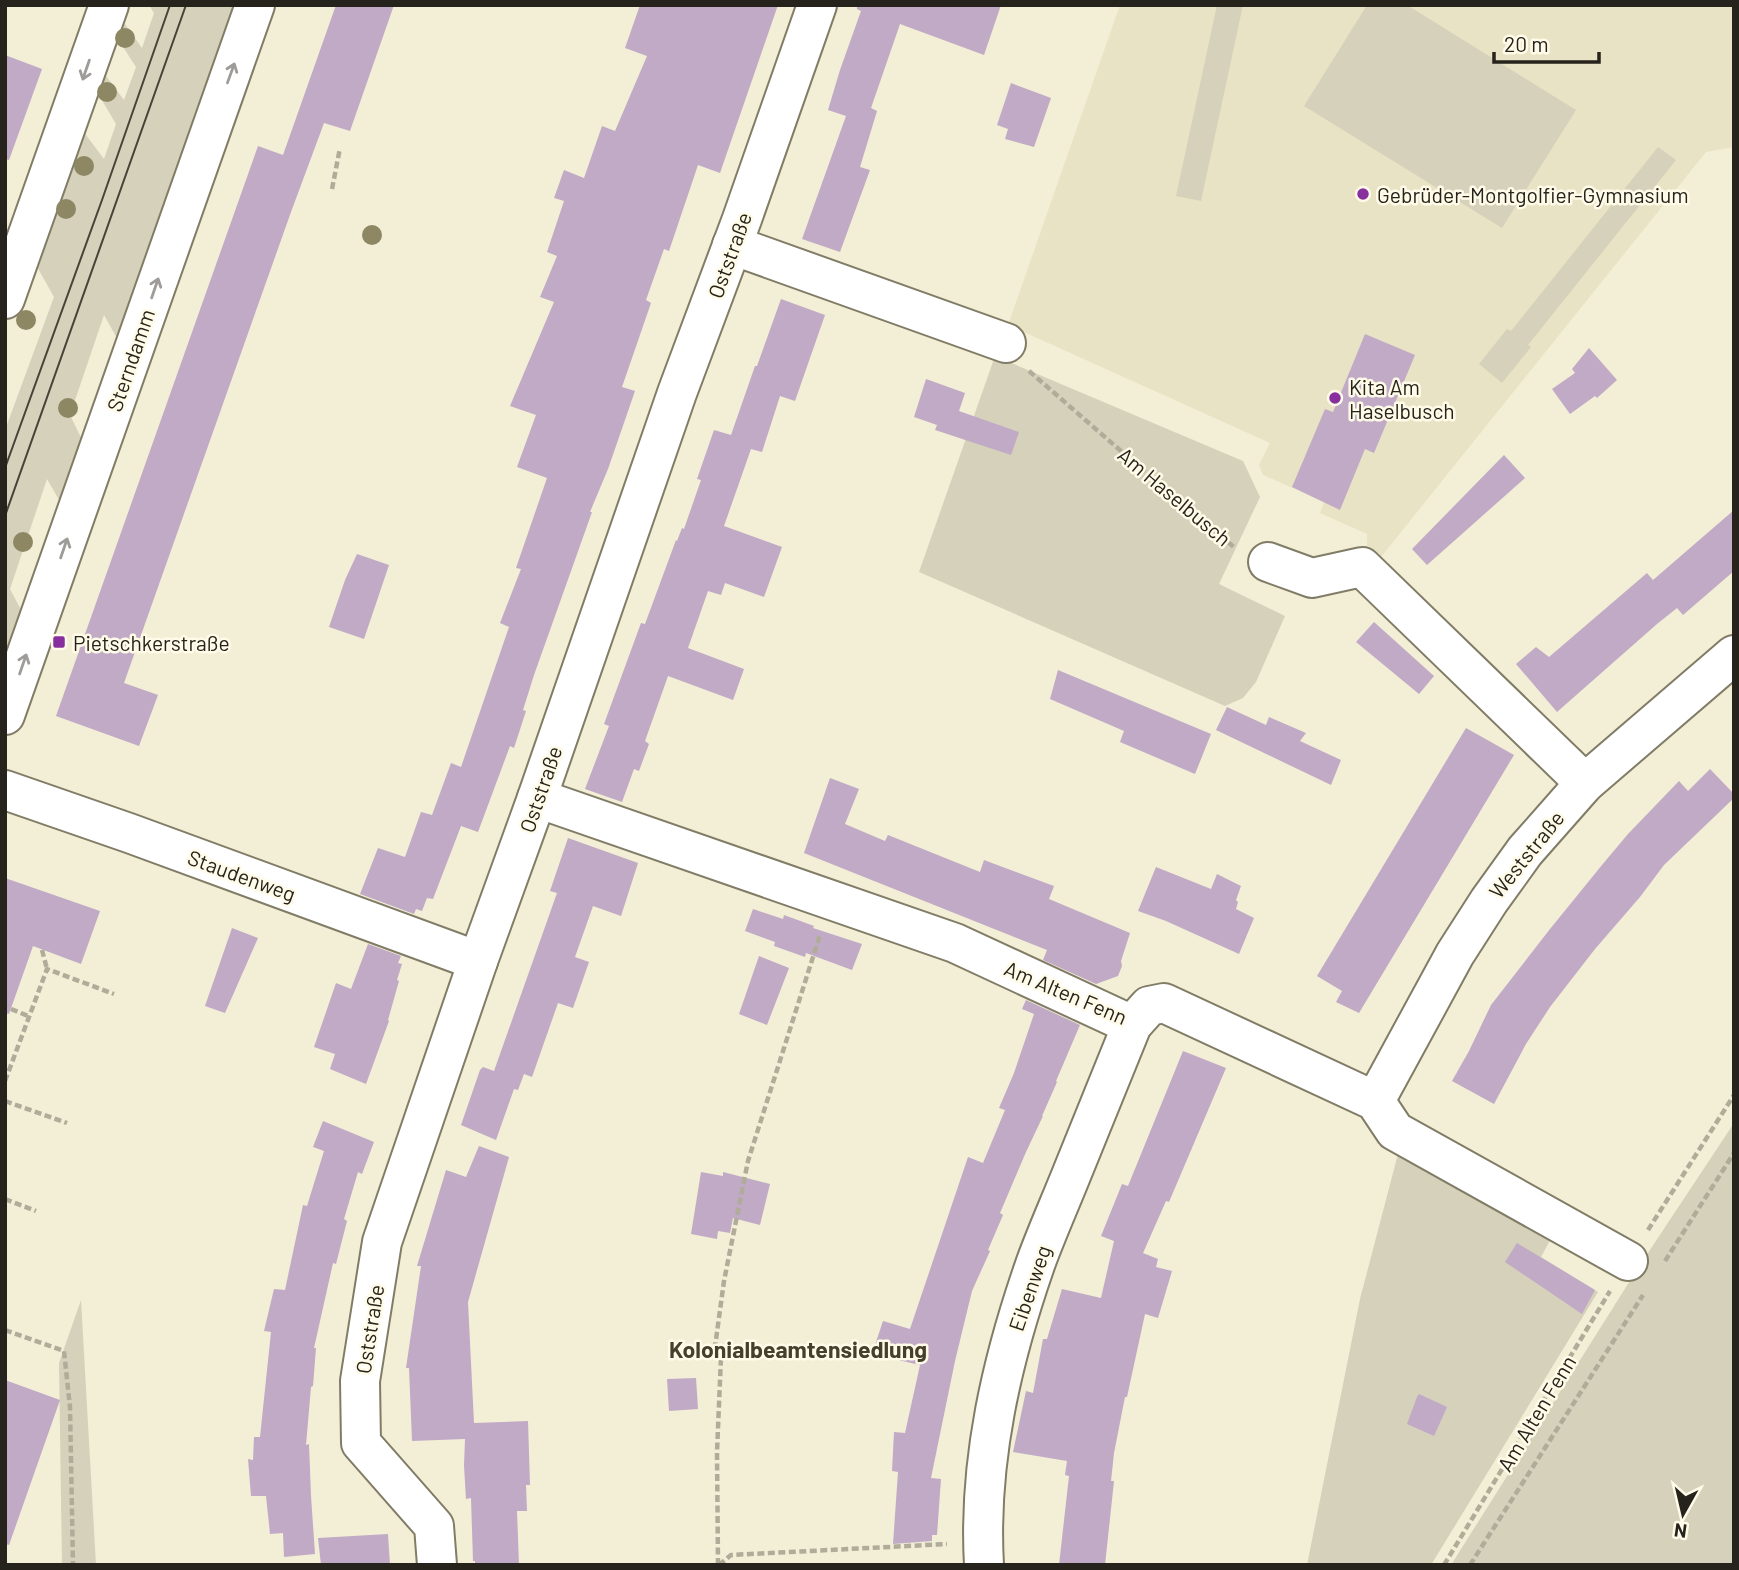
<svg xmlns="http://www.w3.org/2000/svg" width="1739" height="1570" viewBox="0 0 1739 1570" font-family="Barlow,sans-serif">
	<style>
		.built { fill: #e9e3c5 }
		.green { fill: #d5d1bb }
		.building { fill: #c0aac6 }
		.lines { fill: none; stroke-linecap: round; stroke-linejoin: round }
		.minor-casing { stroke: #807c66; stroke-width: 42 }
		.path { stroke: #b0ac99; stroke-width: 4.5; stroke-dasharray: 7 3.5; stroke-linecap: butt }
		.minor { stroke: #fff; stroke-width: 38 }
		.tram { stroke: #464339; stroke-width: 2 }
		.tree { fill: #8d8763 }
		.oneway { stroke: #9d9c98 }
		.poi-dot { fill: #87309d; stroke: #fffbe8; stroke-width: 2.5 }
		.labels { text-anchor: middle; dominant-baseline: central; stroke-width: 5; stroke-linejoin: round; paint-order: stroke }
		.poi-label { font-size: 21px; fill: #25231b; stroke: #fffbe8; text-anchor: start }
		.street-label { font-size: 21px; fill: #25231b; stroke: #fffbe8 }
		.neighbourhood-label { font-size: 23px; font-weight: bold; fill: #44402c; stroke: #fffbe8 }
	</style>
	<rect width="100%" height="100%" fill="#f3eed6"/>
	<!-- built -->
	<polygon class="built" points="1120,5 1734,5 1734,147 1706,152 1377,562 1370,555 1367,544 1367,534 1320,513 1324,502 1263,475 1259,465 1270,443 1008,325"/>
	<!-- green -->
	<g class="green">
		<polygon points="149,5 245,5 123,349 104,315 70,415 87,450 66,512 47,479 10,589 27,621 5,685 5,430 54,297 36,265 83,131 104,159 116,124 97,92 103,72 124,100 136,67 116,36 122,20 142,48 154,13"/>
		<polygon points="1217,5 1243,5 1201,201 1176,196"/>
		<polygon points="1367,5 1407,5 1576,110 1502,228 1304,106"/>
		<polygon points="1658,147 1676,160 1528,345 1531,347 1502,383 1479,364 1507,329 1511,331"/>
		<polygon points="995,356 1243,461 1260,497 1219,584 1285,616 1256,682 1243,698 1225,706 919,572"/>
		<polygon points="1734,1123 1734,1565 1451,1565 1638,1268"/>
		<polygon points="1399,1150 1554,1233 1541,1257 1598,1292 1431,1565 1307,1565 1360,1299"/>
		<polygon points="81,1300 96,1565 62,1565 59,1363"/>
	</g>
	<!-- building -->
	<g class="building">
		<polygon points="336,5 394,5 350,131 324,123 291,212 124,683 158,695 139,746 56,716 258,146 283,155"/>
		<polygon points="640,5 778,5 720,173 698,165 669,251 664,249 646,300 651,303 622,387 635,391 608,469 590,512 592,512 534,675 523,710 526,711 514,748 510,746 478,832 461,826 433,899 427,898 422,911 416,909 414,914 360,894 378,848 405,857 421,812 432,815 451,763 461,767 509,627 500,623 521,569 516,568 547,478 517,467 536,415 510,406 554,302 540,297 557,256 547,252 564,201 554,198 564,170 584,178 602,126 615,131 647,56 625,48"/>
		<polygon points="857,5 1001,5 984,55 900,24 871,108 877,111 860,167 870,170 840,252 802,239 846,116 828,110 840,70 861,11 857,9"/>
		<polygon points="5,55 42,69 9,160 5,159"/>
		<polygon points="1011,83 1051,98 1034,147 1005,139 1008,129 997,125"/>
		<polygon points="781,299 825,315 795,401 780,396 762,452 751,449 724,526 782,547 764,597 725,583 721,595 708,591 688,648 744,669 733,700 668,676 645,741 649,744 639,771 634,769 622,802 585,789 609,726 604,724 641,623 645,624 676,540 677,541 682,528 684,529 701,480 697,479 714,430 731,435 755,366 757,366"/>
		<polygon points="1365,334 1415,355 1374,453 1365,449 1340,510 1292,487 1325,409 1333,412"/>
		<polygon points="1589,348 1617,380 1597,398 1595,396 1570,414 1552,389 1575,373 1572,369"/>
		<polygon points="926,379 965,393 959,411 1019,432 1011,455 935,430 937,425 914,417"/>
		<polygon points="1504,455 1525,478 1427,565 1412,549"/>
		<polygon points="1734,510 1734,571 1683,615 1677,608 1657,624 1557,712 1516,664 1536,647 1549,657 1647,573 1653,580"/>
		<polygon points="357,554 389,565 364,639 329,627 345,580"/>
		<polygon points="1374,622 1434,676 1419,694 1356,642"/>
		<polygon points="1058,670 1211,734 1195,774 1120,742 1124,731 1050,699"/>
		<polygon points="1227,707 1266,725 1269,717 1306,733 1300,741 1341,760 1331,785 1216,730"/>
		<polygon points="1466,728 1514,755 1359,1013 1336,1002 1342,991 1317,976"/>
		<polygon points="1710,769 1734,794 1734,798 1664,865 1640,897 1595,949 1550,1007 1526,1044 1494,1104 1452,1081 1469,1051 1491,1005 1550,929 1602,865 1628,834 1679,781 1688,791"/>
		<polygon points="830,778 859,789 845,824 885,841 888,835 980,872 984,860 1054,886 1049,899 1130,933 1121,961 1122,966 1118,976 1096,984 1043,960 1047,950 804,853"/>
		<polygon points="568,838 638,863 621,916 593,906 575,957 589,962 573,1008 558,1003 532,1077 524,1074 518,1090 514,1089 496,1140 461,1125 480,1070 483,1067 494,1071 557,893 550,891"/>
		<polygon points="1156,867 1211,889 1217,874 1241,886 1236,900 1238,902 1236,909 1254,918 1239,954 1166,921 1138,911"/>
		<polygon points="5,878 100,911 81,964 33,946 9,1014 5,1013"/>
		<polygon points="753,909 783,919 784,915 814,926 813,928 862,944 852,970 806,953 805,957 774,946 775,942 745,931"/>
		<polygon points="232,928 258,938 225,1013 205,1006"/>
		<polygon points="368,944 401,956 398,963 402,964 397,980 399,981 388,1020 389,1021 366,1084 330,1069 335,1054 314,1047 336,983 351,989"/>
		<polygon points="759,956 789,968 767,1025 739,1014"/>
		<polygon points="1026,1000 1080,1025 1056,1081 1057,1082 1042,1116 1043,1116 1026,1152 1000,1213 1003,1215 988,1250 990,1251 972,1291 955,1361 931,1478 941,1479 937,1535 932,1535 932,1541 893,1544 898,1472 892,1471 894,1432 905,1433 920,1365 872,1354 883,1321 910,1329 968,1157 983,1163 1005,1110 999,1108 1014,1073 1034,1014 1022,1009"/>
		<polygon points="1183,1051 1226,1068 1169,1202 1166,1201 1143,1253 1158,1259 1156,1267 1172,1271 1158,1318 1145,1314 1127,1397 1125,1397 1114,1453 1111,1481 1114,1481 1105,1565 1059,1565 1069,1476 1065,1475 1067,1461 1013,1452 1026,1391 1033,1393 1043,1339 1047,1339 1062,1289 1101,1298 1114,1241 1101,1236 1122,1184 1128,1186"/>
		<polygon points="323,1121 374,1142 362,1174 358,1172 344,1219 347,1221 336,1264 333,1263 314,1348 316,1348 313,1386 311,1387 306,1445 309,1444 311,1496 315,1554 284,1557 283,1533 270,1534 266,1496 251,1496 248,1459 253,1460 254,1437 260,1437 271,1332 264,1331 274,1289 285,1290 303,1205 307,1206 324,1151 313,1147"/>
		<polygon points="479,1146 509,1157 468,1302 474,1423 528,1421 530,1485 526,1485 527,1511 517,1511 519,1565 475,1565 475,1561 473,1561 471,1498 466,1499 464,1466 465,1439 412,1441 409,1368 406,1368 421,1266 417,1266 446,1170 466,1177"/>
		<polygon points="701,1172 723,1176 723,1172 770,1184 760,1225 733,1218 730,1233 718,1231 717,1239 691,1234"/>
		<polygon points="1517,1243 1595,1290 1582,1314 1505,1262"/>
		<polygon points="696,1378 698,1409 669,1411 667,1379"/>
		<polygon points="5,1380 60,1400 9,1545 5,1544"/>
		<polygon points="1419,1394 1447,1407 1434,1436 1407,1424 1417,1397"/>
		<polygon points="388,1534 390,1565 321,1565 318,1538"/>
	</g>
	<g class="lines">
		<!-- minor casing -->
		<g class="minor-casing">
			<g id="minor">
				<polyline points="732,245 1006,343"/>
				<polyline points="5,299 109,5"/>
				<polyline points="1268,562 1312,578 1362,567 1585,783"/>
				<polyline points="5,715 255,5"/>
				<polyline points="5,790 129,833 478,961"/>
				<polyline points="537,798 955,943 1132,1025"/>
				<polyline points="1375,1101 1455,954 1489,901 1525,851 1585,783 1734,655"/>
				<polyline points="437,1565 434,1526 361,1443 360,1381 382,1242 478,961 537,798 677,393 742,219 817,5"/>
				<path d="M 984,1565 C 978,1461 1002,1359 1036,1262 C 1047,1232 1060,1203 1072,1173 C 1092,1123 1112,1074 1132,1025 L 1149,1006 L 1164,1003 L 1375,1101 L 1395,1131 L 1628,1261"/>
			</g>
		</g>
		<!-- path -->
		<g class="path">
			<polyline points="332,189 340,148"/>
			<polyline points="1029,371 1144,471 1235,548"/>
			<polyline points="42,950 47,969"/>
			<polyline points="11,1009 28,1016"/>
			<polyline points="5,1081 47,969 114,994"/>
			<polyline points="5,1101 67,1123"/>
			<polyline points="5,1199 36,1211"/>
			<polyline points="1648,1230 1734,1095"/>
			<polyline points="1665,1261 1734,1153"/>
			<polyline points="5,1293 6,1293"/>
			<polyline points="5,1330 64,1351 70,1407 73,1565"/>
			<polyline points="718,1565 717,1452 721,1357 714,1354 724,1281 748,1161 820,935"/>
			<polyline points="719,1565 731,1555 947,1544"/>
			<polyline points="1444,1565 1610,1291"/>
			<polyline points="1470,1565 1643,1295"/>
		</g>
		<!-- minor -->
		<use href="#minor" class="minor"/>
		<!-- tram -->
		<g class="tram">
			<polyline points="5,468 102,200 170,5"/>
			<polyline points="5,516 186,5"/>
		</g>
	</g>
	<!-- trees -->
	<g class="tree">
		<circle cx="125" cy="38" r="10"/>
		<circle cx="107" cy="92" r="10"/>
		<circle cx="84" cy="166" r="10"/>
		<circle cx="66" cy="209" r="10"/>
		<circle cx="372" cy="235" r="10"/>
		<circle cx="26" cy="320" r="10"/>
		<circle cx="68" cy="408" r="10"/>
		<circle cx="23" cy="542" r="10"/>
	</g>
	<!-- one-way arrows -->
	<defs><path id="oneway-shaft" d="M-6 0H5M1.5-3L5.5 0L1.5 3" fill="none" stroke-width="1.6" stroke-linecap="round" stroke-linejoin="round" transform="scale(1.75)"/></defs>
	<g class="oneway">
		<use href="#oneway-shaft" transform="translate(86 70) rotate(109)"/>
		<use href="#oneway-shaft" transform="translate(231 73) rotate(-70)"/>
		<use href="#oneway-shaft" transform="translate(155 288) rotate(-71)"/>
		<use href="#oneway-shaft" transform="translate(64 548) rotate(-71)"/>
		<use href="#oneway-shaft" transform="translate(23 664) rotate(-71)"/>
	</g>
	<!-- markers -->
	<g class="poi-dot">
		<circle cx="1363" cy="194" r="7"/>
		<circle cx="1335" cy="398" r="7"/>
		<rect x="52" y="635" width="14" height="14" rx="3.5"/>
	</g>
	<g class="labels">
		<!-- poi labels -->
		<g class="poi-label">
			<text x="1377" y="194">Gebrüder-Montgolfier-Gymnasium</text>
			<text x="1349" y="386">Kita Am<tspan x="1349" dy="24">Haselbusch</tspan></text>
			<text x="73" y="642">Pietschkerstraße</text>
		</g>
		<!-- street labels -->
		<g class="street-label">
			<text transform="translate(729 255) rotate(-70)">Oststraße</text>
			<text transform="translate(130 360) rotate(-71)">Sterndamm</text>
			<text transform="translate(1175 496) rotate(40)">Am Haselbusch</text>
			<text transform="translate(540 789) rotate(-71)">Oststraße</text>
			<text transform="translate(1526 854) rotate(-51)">Weststraße</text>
			<text transform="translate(242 875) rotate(20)">Staudenweg</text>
			<text transform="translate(1066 992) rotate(23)">Am Alten Fenn</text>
			<text transform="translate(1029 1288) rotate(-71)">Eibenweg</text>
			<text transform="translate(369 1329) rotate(-81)">Oststraße</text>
			<text transform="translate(1536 1413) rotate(-59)">Am Alten Fenn</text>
		</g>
		<!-- neighbourhood labels -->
		<g class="neighbourhood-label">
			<text x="798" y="1349">Kolonialbeamtensiedlung</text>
		</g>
	</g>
	<!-- border -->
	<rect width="1739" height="1570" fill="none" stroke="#25231b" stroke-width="14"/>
	<!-- north arrow -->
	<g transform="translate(1683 1514) rotate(188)" stroke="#fffbe8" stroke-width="5" paint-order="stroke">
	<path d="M0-5L12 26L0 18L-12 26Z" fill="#25231b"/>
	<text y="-10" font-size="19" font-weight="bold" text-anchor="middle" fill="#25231b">N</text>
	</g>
	<!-- scale -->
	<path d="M1494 52v10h105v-10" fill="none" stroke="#25231b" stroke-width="3.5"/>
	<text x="1504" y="52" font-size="21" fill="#25231b" stroke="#fffbe8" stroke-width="5" paint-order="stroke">20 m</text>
</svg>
